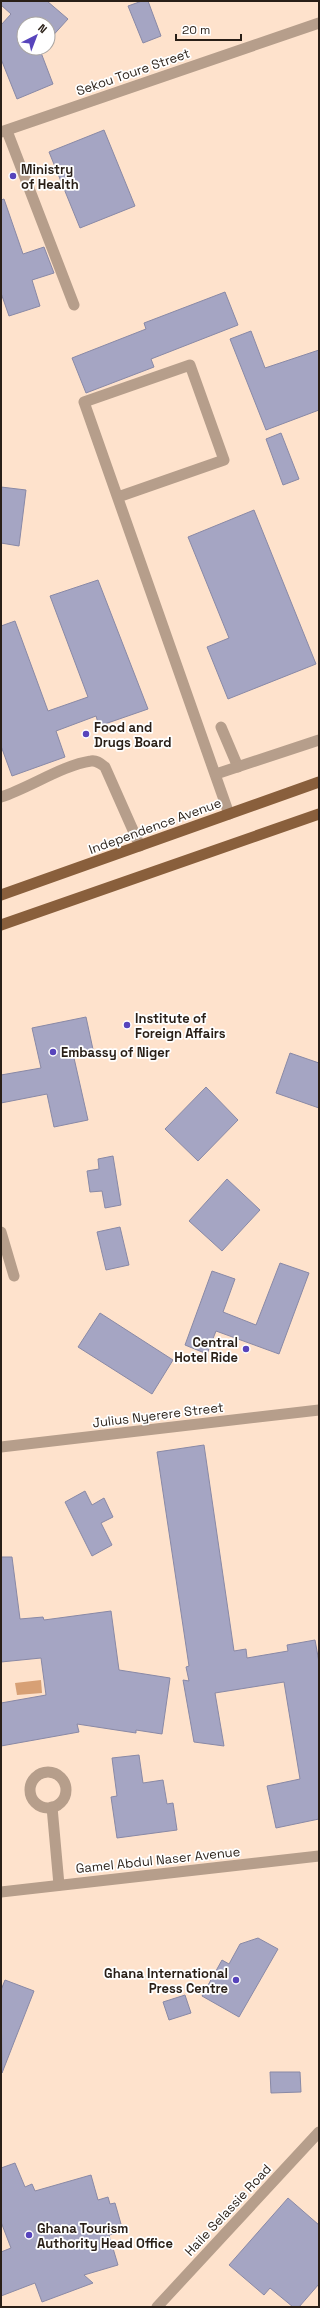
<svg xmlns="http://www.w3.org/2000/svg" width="320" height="2308" viewBox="0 0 320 2308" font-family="'Space Grotesk',sans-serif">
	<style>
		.water { fill: #d7a075 }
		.building { fill: #a5a5c3; stroke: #8989a6 }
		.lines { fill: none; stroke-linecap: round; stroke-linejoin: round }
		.service { stroke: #b69e8b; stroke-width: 11 }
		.minor { stroke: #b69e8b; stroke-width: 11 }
		.primary { stroke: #895f3c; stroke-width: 11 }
		.poi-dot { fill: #5744bc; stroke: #fff; stroke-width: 1.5 }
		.labels { text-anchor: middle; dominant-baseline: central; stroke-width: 3.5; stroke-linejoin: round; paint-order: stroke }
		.street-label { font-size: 13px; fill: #291f17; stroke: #fff }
		.poi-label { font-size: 13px; font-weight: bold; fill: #291f17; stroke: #fff; text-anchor: start }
	</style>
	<rect width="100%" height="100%" fill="#fee2cc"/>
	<!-- water -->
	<polygon class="water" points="41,1680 42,1693 17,1695 15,1683"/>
	<!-- building -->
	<g class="building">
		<polygon points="1,1 47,1 68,19 48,41 48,24 24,24 24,48 42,48 40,50 53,84 17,99 1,59 1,25 11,14 1,5"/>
		<polygon points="142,1 148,1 161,36 143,43 128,6"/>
		<polygon points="104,130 135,206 80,228 49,152"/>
		<polygon points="4,199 23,254 44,247 54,273 32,280 40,306 9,316 1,293 1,200"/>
		<polygon points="225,292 238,325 151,359 154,367 86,393 72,358 146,329 144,323"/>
		<polygon points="251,331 265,368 319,350 319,410 266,430 230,339"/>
		<polygon points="281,433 299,479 283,485 266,439"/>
		<polygon points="1,487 26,490 19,546 1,543"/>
		<polygon points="254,510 316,664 228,699 207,647 229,638 188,537"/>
		<polygon points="98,580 148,709 99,726 96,716 56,731 65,757 12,776 1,746 1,626 15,621 48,711 88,697 50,596"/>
		<polygon points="86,1017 94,1054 74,1058 88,1120 54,1127 47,1094 1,1103 1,1075 41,1068 32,1028"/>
		<polygon points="290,1053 319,1063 319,1108 276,1093"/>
		<polygon points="206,1087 238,1120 198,1161 165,1129"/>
		<polygon points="113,1156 121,1205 105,1208 102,1191 90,1192 87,1171 99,1169 98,1159"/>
		<polygon points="227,1179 260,1210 222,1251 189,1221"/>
		<polygon points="120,1227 129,1265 106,1270 97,1232"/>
		<polygon points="280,1263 309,1273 279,1354 216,1331 207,1354 185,1345 212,1271 235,1279 223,1312 256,1325"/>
		<polygon points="100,1313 173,1360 152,1394 78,1347"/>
		<polygon points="204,1445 234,1651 246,1649 247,1658 288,1651 287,1645 315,1640 319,1662 319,1819 276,1828 267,1786 300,1779 284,1682 215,1693 224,1746 194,1742 183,1680 189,1681 186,1667 189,1666 157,1452"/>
		<polygon points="85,1491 92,1505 104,1498 113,1517 101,1523 112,1545 92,1556 65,1502"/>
		<polygon points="1,1557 12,1557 20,1619 43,1617 44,1620 111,1611 119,1670 170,1678 162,1734 136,1730 136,1733 77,1724 79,1732 1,1746 1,1703 46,1695 41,1658 1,1662"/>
		<polygon points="139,1755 143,1783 163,1780 167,1804 173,1803 177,1830 117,1838 111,1797 117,1796 112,1758"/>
		<polygon points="258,1938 278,1949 239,2017 202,1996 222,1960 229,1964 240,1944"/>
		<polygon points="5,1980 34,1991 2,2073 1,1990"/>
		<polygon points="185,1995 191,2013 169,2020 163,2002"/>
		<polygon points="270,2072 300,2072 301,2092 271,2093"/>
		<polygon points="15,2163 25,2187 32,2184 35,2191 91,2175 98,2200 108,2197 110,2204 115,2203 121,2224 116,2226 118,2233 109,2235 118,2265 84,2275 93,2283 42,2302 35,2283 1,2296 1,2252 11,2248 1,2222 1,2168"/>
		<polygon points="288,2198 319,2225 319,2284 299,2307 293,2307 270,2288 264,2295 229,2265"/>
	</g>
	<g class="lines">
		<!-- service -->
		<g class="service">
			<polyline points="7,131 74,305"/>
			<polyline points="118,497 224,460 190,365 84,402 229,814"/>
			<polyline points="221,727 238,767"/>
			<polyline points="216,774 319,740"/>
			<path d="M 1,797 C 29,788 63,765 91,761 C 97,760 101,764 105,767 L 140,846"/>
			<polyline points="1,1232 14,1276"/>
		</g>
		<!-- minor -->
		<g class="minor">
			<polyline points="1,132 319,23"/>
			<polyline points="1,1447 319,1410"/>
			<circle cx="48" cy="1790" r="18"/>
			<polyline points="52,1807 59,1885"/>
			<polyline points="1,1892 319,1856"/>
			<polyline points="157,2307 319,2132"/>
		</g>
		<!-- primary -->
		<g class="primary">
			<polyline points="1,895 319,782"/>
			<polyline points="1,925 319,814"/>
		</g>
	</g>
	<!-- markers -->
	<g class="poi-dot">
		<circle cx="13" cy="176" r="4"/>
		<circle cx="86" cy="734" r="4"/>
		<circle cx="127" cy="1025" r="4"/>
		<circle cx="53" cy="1052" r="4"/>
		<circle cx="246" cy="1349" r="4"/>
		<circle cx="236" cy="1980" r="4"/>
		<circle cx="29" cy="2235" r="4"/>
	</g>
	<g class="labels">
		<!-- street labels -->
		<g class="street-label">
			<text transform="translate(133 72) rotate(-19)">Sekou Toure Street</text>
			<text transform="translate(155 826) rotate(-20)">Independence Avenue</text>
			<text transform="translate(158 1415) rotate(-7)">Julius Nyerere Street</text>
			<text transform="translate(158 1860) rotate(-6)">Gamel Abdul Naser Avenue</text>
			<text transform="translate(228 2210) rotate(-47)">Haile Selassie Road</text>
		</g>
		<!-- poi labels -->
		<g class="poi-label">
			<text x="21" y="169">Ministry<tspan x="21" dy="15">of Health</tspan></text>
			<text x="94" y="727">Food and<tspan x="94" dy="15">Drugs Board</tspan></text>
			<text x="135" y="1018">Institute of<tspan x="135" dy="15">Foreign Affairs</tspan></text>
			<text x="61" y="1052">Embassy of Niger</text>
			<text x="238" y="1342" text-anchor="end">Central<tspan x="238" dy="15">Hotel Ride</tspan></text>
			<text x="228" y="1973" text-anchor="end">Ghana International<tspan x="228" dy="15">Press Centre</tspan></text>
			<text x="37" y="2228">Ghana Tourism<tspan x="37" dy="15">Authority Head Office</tspan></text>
		</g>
	</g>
	<!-- border -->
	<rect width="320" height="2308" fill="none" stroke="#291f17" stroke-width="4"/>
	<!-- north arrow -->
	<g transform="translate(36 36) rotate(42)"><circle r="19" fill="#ffffff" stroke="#a9a5a2"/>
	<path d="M0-3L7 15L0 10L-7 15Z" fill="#5744bc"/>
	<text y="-6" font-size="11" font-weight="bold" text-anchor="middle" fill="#291f17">N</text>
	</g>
	<!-- scale -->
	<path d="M176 34v6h65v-6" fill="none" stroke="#291f17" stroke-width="2"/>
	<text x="182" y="34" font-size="12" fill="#291f17" stroke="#ffffff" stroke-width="3" paint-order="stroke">20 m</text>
</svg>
